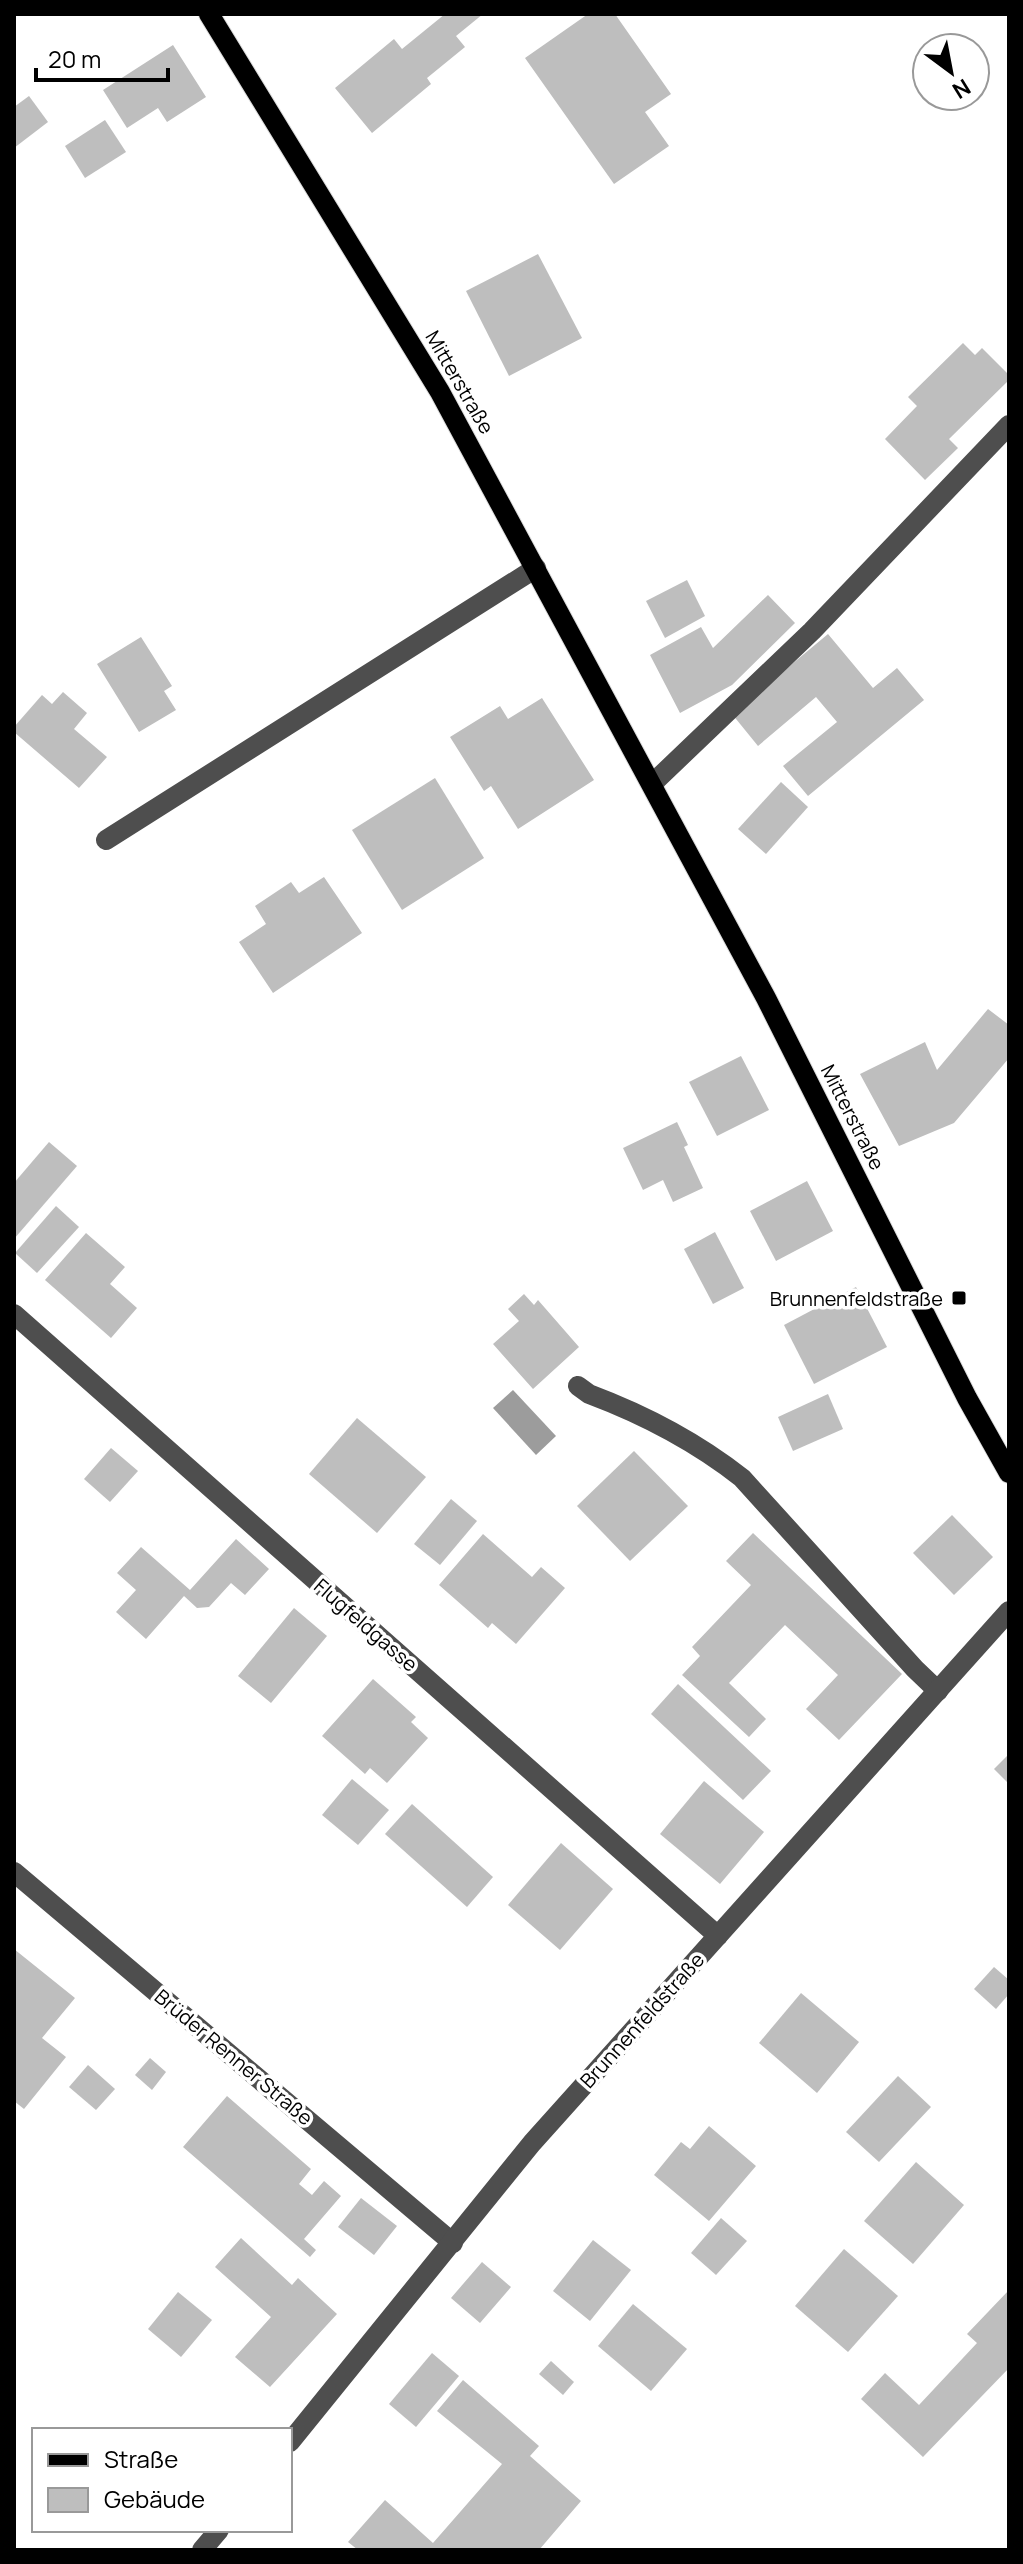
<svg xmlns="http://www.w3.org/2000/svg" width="1023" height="2564" viewBox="0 0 1023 2564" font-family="Manrope,sans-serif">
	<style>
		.water { fill: #9c9c9c }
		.building { fill: #bebebe }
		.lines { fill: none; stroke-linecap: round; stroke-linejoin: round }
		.major-casing { stroke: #dbdbdb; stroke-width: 22 }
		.minor { stroke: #4e4e4e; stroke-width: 20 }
		.major { stroke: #000; stroke-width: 20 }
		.poi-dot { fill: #000; stroke: #fff; stroke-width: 3 }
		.labels { text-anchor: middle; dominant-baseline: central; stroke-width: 7; stroke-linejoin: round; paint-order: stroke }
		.street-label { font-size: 20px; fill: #000; stroke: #fff }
		.poi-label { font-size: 20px; fill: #000; stroke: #fff; text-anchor: end }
	</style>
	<rect width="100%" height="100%" fill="#fff"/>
	<!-- water -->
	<polygon class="water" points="513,1390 556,1436 536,1455 493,1408"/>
	<!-- building -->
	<g class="building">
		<polygon points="445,14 483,14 456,36 465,47 427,78 431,84 372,133 335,88 394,39 402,49"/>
		<polygon points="588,14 615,14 671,94 645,112 669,146 614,184 525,58"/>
		<polygon points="173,45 206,97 167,122 158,108 127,128 103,90"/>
		<polygon points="29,96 48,122 14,148 14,107"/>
		<polygon points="105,120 126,152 85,178 65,146"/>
		<polygon points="538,254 582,338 509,376 466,291"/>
		<polygon points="963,343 975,355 982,348 1009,375 1009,380 949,439 958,448 925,480 885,439 917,406 908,397"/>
		<polygon points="687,580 705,616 665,638 646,601"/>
		<polygon points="768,595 795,623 732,685 680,713 650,655 701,627 713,648"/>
		<polygon points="828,634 873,688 897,668 924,700 808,796 783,766 837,722 816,697 758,746 732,714"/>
		<polygon points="141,637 172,686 164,691 176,710 139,732 97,664"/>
		<polygon points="63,692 87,713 74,729 107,757 79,788 14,732 14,727 42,695 52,704"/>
		<polygon points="542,698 594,780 518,829 491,786 484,791 450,737 500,706 508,719"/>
		<polygon points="435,778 484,858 402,910 352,830"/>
		<polygon points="781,782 808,807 766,854 738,829"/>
		<polygon points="324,877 362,933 273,993 239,942 266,924 255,906 291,882 299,893"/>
		<polygon points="988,1009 1009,1025 1009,1058 954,1123 899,1146 860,1074 925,1042 937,1070"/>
		<polygon points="741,1056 769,1110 717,1136 689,1082"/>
		<polygon points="677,1122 688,1145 684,1147 703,1188 673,1202 663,1180 643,1190 623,1148"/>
		<polygon points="49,1142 77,1166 14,1239 14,1183"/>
		<polygon points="807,1181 833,1231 776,1261 750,1211"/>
		<polygon points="56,1206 79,1227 37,1273 15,1253"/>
		<polygon points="715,1232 744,1288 713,1304 684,1249"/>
		<polygon points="86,1233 125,1267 110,1284 137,1308 111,1338 45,1280"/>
		<polygon points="856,1287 887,1347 814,1384 784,1325"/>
		<polygon points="524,1294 534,1305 538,1300 579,1347 533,1389 493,1344 519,1321 508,1309"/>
		<polygon points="828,1394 843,1429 793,1451 778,1417"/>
		<polygon points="357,1418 426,1477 377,1533 309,1474"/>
		<polygon points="111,1448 138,1471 110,1502 84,1479"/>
		<polygon points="634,1451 688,1506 630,1561 577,1506"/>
		<polygon points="451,1499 477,1521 440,1565 414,1544"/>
		<polygon points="952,1515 993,1557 954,1595 913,1553"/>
		<polygon points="753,1533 902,1674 839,1740 806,1709 838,1675 785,1625 729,1683 766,1719 749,1737 682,1675 700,1656 692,1647 751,1585 726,1561"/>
		<polygon points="483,1534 532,1577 541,1567 565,1588 516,1644 492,1623 488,1628 439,1585"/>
		<polygon points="236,1539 269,1569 245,1595 231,1583 209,1607 197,1608 184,1596 146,1639 116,1612 136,1590 117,1573 141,1547 190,1590"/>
		<polygon points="294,1608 327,1636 271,1703 238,1676"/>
		<polygon points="373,1679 416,1717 411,1722 428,1738 387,1783 370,1768 365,1774 322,1736"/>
		<polygon points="678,1684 771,1771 743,1800 651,1714"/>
		<polygon points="1009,1754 1009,1784 994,1769"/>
		<polygon points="352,1779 389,1810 358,1845 322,1815"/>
		<polygon points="704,1781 764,1832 720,1884 660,1834"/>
		<polygon points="412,1804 493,1877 467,1907 385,1834"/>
		<polygon points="561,1843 613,1889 560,1950 508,1905"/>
		<polygon points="14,1949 75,1998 42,2038 66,2057 24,2109 14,2101"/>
		<polygon points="994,1967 1009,1980 1009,1994 996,2009 974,1989"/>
		<polygon points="801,1993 859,2042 817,2093 759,2043"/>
		<polygon points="150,2058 166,2072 152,2090 135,2075"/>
		<polygon points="88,2065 115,2089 96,2110 69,2087"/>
		<polygon points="898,2076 931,2107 879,2162 846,2132"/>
		<polygon points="227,2096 311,2169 299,2184 312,2195 324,2181 341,2196 304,2239 316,2250 310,2257 183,2147"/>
		<polygon points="709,2126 756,2166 709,2221 654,2175 681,2142 690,2149"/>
		<polygon points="916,2162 964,2205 913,2264 864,2221"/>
		<polygon points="361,2198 397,2226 374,2255 338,2227"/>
		<polygon points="721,2218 747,2241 716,2275 691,2253"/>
		<polygon points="241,2238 292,2285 298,2278 337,2314 270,2387 235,2357 271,2317 215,2267"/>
		<polygon points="593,2240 631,2270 590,2321 553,2291"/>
		<polygon points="844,2249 898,2296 848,2352 795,2306"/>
		<polygon points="482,2262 511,2287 480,2323 451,2298"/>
		<polygon points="1009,2290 1009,2368 923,2457 861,2399 885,2373 919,2405 977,2343 967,2334"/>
		<polygon points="178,2292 212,2320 181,2357 148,2329"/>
		<polygon points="633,2304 687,2349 651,2391 598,2346"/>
		<polygon points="432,2353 459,2376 416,2427 389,2404"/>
		<polygon points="551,2361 574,2382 563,2395 539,2374"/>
		<polygon points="463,2380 539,2446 530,2456 581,2501 539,2550 358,2550 348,2542 385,2500 433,2543 502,2464 437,2411"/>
	</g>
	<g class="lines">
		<!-- major casing -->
		<g class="major-casing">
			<polyline id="major" points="209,14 440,392 766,998 967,1398 1009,1473"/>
		</g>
		<!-- minor -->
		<g class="minor">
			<polyline points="652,784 812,631 1009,425"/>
			<polyline points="106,840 536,568"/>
			<polyline points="14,1314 718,1936"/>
			<path d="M 578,1386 L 589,1394 C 645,1415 695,1441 742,1478 L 915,1669 L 938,1691"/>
			<polyline points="14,1872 453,2243"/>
			<polyline points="290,2442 532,2143 1009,1611"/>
			<polyline points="202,2550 219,2530"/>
		</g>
		<!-- major -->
		<use href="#major" class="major"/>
	</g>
	<!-- markers -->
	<rect class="poi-dot" x="951" y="1290" width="16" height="16" rx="4"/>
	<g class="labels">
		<!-- street labels -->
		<g class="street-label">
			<text transform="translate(460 382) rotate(60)">Mitterstraße</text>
			<text transform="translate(853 1117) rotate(63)">Mitterstraße</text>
			<text transform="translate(366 1625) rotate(41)">Flugfeldgasse</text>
			<text transform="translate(642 2020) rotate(-48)">Brunnenfeldstraße</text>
			<text transform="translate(234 2057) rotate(40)">Brüder Renner Straße</text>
		</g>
		<!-- poi labels -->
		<g class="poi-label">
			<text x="943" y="1298">Brunnenfeldstraße</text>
		</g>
	</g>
	<!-- border -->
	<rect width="1023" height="2564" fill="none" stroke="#000000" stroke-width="32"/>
	<!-- legend -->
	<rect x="32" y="2428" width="260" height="104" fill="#ffffff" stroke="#999999" stroke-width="2"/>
	<rect x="48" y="2454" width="40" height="12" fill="#000000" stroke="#999999" stroke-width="2"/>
	<text x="104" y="2468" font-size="24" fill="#000000">Straße</text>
	<rect x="48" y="2488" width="40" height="24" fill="#bebebe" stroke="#999999" stroke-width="2"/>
	<text x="104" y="2508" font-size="24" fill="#000000">Gebäude</text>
	<!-- north arrow -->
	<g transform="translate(951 72) rotate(148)"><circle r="38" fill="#ffffff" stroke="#999999" stroke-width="2"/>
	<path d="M0-6L14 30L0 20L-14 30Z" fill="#000000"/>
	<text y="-12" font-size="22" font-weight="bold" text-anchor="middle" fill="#000000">N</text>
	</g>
	<!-- scale -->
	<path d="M36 68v12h132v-12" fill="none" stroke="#000000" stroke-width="4"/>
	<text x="48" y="68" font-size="24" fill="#000000" stroke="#ffffff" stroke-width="6" paint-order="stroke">20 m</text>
</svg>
